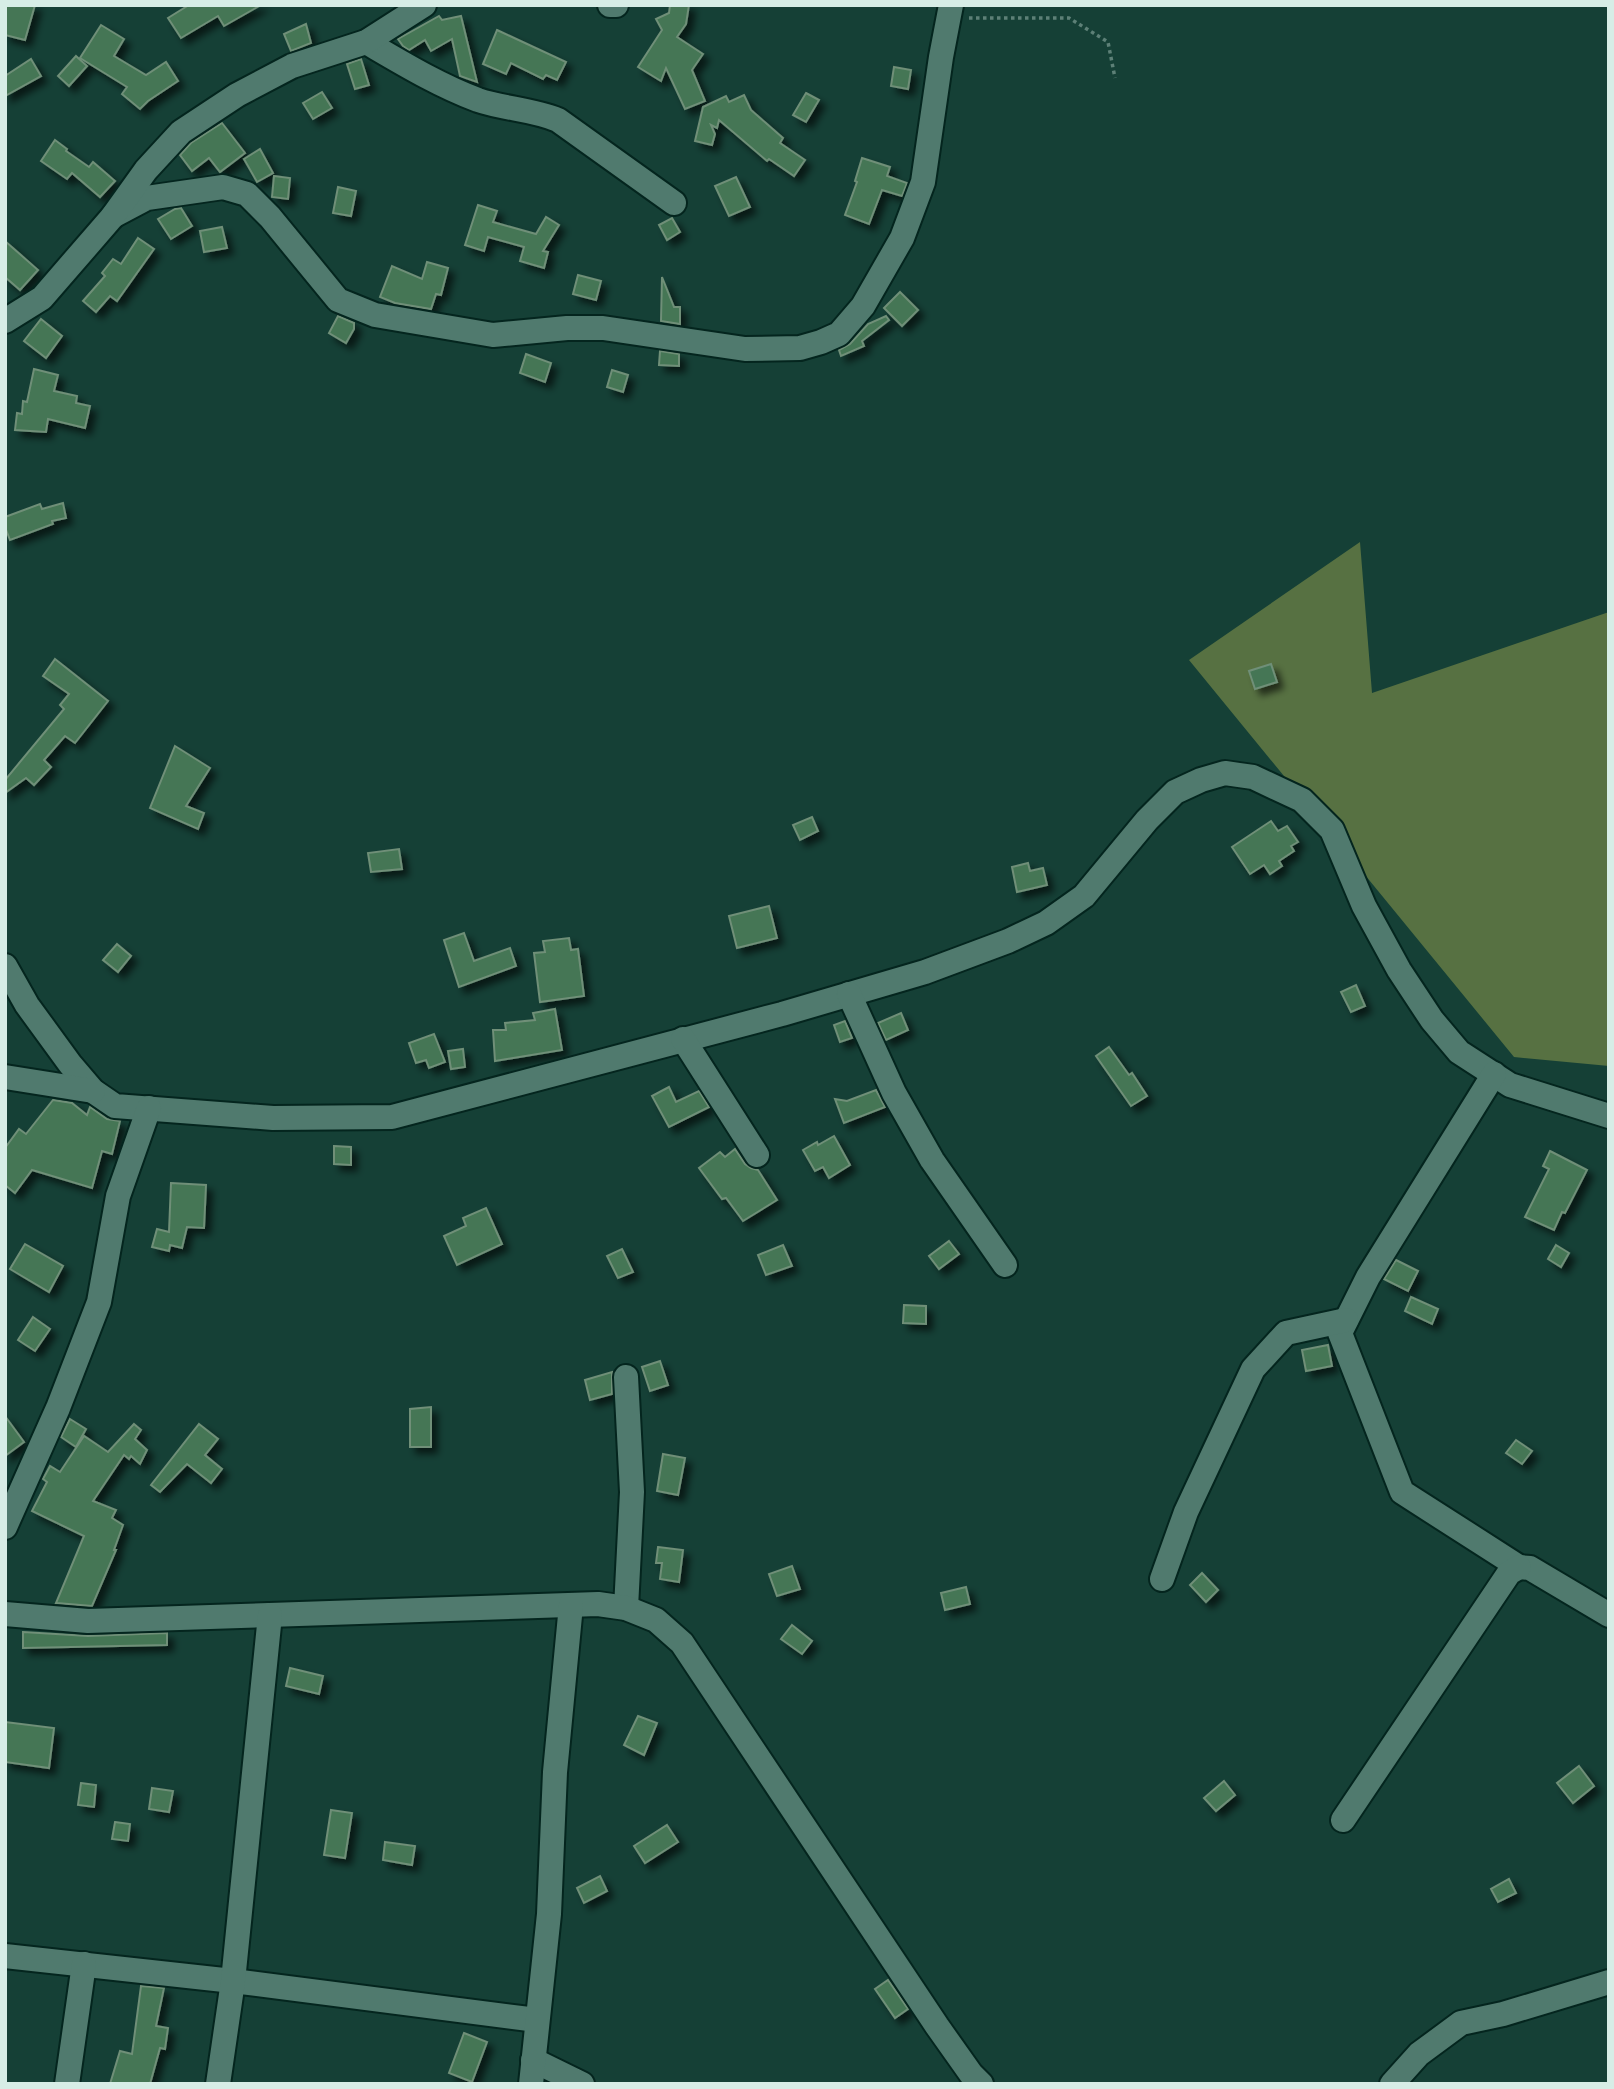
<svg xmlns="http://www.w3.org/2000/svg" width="1614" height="2089" viewBox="0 0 1614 2089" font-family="Jost,sans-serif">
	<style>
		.forest { fill: #577142 }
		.building { fill: #447654; stroke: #6f8f78; stroke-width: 2; filter: url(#shadow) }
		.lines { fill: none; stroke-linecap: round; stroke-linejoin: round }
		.minor-casing { stroke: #04251e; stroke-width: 28 }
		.path { stroke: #5d8077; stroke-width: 3.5; stroke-dasharray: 3.5 3.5; stroke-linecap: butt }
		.minor { stroke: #507a6e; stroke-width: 24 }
	</style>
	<defs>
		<filter id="shadow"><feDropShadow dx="6" dy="6" stdDeviation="3.5" flood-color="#0009"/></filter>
	</defs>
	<rect width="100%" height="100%" fill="#154036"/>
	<!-- forest -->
	<polygon class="forest" points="1360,542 1372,693 1609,612 1609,1066 1514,1057 1189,660"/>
	<!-- building -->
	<g class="building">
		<polygon points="5,5 35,5 25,40 5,35"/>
		<polygon points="189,5 261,5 224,26 218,16 181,38 168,18"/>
		<polygon points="670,5 689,5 686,24 677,37 703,54 692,70 705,101 685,109 666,68 661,81 638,67 662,30 656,19 669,13"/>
		<polygon points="439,16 442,20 461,16 477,82 460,76 452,39 431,51 425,40 409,50 403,46 398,39"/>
		<polygon points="306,24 311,43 291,51 284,34"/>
		<polygon points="101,25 124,39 114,56 146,75 166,62 178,81 148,101 140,109 122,94 127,87 80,58"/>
		<polygon points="497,30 566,62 557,80 546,75 543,79 511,63 506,74 483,64"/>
		<polygon points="76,56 87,66 69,86 58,76"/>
		<polygon points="31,59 41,76 5,96 5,76"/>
		<polygon points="361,59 369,85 355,89 347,64"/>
		<polygon points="894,67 911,70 908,89 891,86"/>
		<polygon points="322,92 332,108 313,119 303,103"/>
		<polygon points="806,93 819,100 806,122 793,115"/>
		<polygon points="744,95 751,110 783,138 780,143 805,160 794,176 769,159 767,161 719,120 717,128 711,125 715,134 712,145 695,141 703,107 726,96 729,102"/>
		<polygon points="222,123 245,153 220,172 209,158 192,171 180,155 191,143"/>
		<polygon points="55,140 67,149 66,151 89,167 93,162 115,181 100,197 72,173 67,179 41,161"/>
		<polygon points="260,149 273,173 257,182 244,159"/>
		<polygon points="862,158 890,167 887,176 907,183 902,196 882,190 869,224 845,215 857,182 855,181"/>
		<polygon points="274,176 290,178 288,199 272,197"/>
		<polygon points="736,177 750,207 729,216 715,186"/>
		<polygon points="338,187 356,191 351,216 333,213"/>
		<polygon points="478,205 497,211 493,222 536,234 546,217 559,225 543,251 548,252 544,268 520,261 524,247 488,237 484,251 465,245"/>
		<polygon points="181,208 192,226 171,239 158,219 175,209"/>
		<polygon points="672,218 680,232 667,240 659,225"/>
		<polygon points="222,227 227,248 204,252 200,231"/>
		<polygon points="138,238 154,249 117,301 110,296 96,312 83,301 105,276 102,273 113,259 121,264"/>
		<polygon points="5,241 38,270 20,290 5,277"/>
		<polygon points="427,262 448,268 441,295 436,294 431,309 395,303 380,297 392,266 422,279"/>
		<polygon points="578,275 601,281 596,300 573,294"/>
		<polygon points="662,277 674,307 680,307 680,324 661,321"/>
		<polygon points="900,292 918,310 902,326 884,308"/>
		<polygon points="338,316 354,323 354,329 346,343 329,333"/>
		<polygon points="886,316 889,320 862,341 864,346 841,356 839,350 850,344 868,324"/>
		<polygon points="41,319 62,336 46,358 24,341"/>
		<polygon points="660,351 679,354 679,366 659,365"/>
		<polygon points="526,354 551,363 545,382 520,373"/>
		<polygon points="34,369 58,375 54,391 77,396 76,403 90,406 85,428 48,419 46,432 15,430 17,413 22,414 23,401 27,402"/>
		<polygon points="612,370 628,375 623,392 607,387"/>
		<polygon points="63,503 66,518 52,521 53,524 10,540 5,527 5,517 40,504 42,509"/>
		<polygon points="55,659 108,701 75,743 65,736 44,760 51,767 34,785 26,778 5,793 5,780 64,709 60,705 69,694 43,676"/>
		<polygon points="1271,664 1277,682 1255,689 1249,671"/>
		<polygon points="175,746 210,768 186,806 204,813 198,829 150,808"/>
		<polygon points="812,817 818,831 800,840 793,825"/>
		<polygon points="1271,821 1278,831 1287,826 1298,842 1291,846 1294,851 1279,861 1282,866 1270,874 1264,865 1250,874 1232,847"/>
		<polygon points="399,849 402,869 371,872 368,853"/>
		<polygon points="1028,863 1030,871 1043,868 1047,885 1017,892 1012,867"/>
		<polygon points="769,906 777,938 737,948 729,916"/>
		<polygon points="464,933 474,961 510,948 516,966 459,987 444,940"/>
		<polygon points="569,938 571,950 578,949 584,996 540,1002 534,953 545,952 543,941"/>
		<polygon points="117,944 131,956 118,972 103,960"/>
		<polygon points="1356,985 1365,1006 1351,1012 1341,992"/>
		<polygon points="555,1009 562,1050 495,1061 493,1030 506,1030 505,1023 535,1020 533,1013"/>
		<polygon points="901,1013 908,1030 886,1040 878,1023"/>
		<polygon points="845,1021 852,1038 840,1042 834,1025"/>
		<polygon points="434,1034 445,1062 429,1068 426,1060 416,1063 409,1043"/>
		<polygon points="1109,1047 1129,1075 1132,1073 1147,1096 1131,1106 1096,1056"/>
		<polygon points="463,1049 465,1067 451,1069 448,1051"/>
		<polygon points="669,1087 676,1102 699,1091 709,1107 669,1127 652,1096"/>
		<polygon points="876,1090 885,1107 844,1123 835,1099 847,1101"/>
		<polygon points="53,1100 72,1103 87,1115 90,1107 107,1119 120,1121 112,1154 102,1151 92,1188 32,1170 15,1193 5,1185 5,1148 19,1129 26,1134"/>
		<polygon points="834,1136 850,1165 829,1178 823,1167 815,1171 803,1150 817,1142 818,1145"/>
		<polygon points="334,1146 351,1147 351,1165 334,1164"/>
		<polygon points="735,1149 745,1164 751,1168 758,1170 777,1200 743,1221 726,1198 722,1199 699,1168 720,1152 725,1157"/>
		<polygon points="1550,1151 1587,1170 1565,1213 1562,1212 1554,1230 1525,1217 1549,1169 1543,1166"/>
		<polygon points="171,1183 206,1185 204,1228 187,1227 182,1248 170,1245 169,1251 152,1247 157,1229 169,1232"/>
		<polygon points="486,1208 502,1244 457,1265 444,1236 466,1226 463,1218"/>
		<polygon points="949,1241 959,1254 939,1269 929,1256"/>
		<polygon points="25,1244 63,1266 49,1292 10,1269"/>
		<polygon points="783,1245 792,1266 766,1275 758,1255"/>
		<polygon points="1556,1245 1569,1253 1561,1267 1548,1259"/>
		<polygon points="622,1249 633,1272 618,1278 607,1256"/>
		<polygon points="1396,1260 1418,1271 1408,1291 1384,1279"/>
		<polygon points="1411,1297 1438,1309 1432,1324 1405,1311"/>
		<polygon points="904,1305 926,1306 926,1324 903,1323"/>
		<polygon points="33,1317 50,1329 35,1351 18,1340"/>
		<polygon points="1328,1345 1332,1366 1306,1371 1302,1350"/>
		<polygon points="660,1361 668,1385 650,1391 642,1367"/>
		<polygon points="612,1372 612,1394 590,1400 585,1380"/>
		<polygon points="431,1407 431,1447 410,1447 410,1409"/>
		<polygon points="5,1416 24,1442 5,1456"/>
		<polygon points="70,1419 86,1429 76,1447 61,1437"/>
		<polygon points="134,1424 141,1430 135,1439 147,1450 140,1464 131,1456 129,1459 124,1455 93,1501 116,1510 112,1518 123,1525 114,1550 116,1550 92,1606 57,1603 56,1603 84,1536 32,1511 47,1482 43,1479 50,1466 60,1472 84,1436 108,1452"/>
		<polygon points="199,1424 218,1439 205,1455 222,1469 211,1483 187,1464 160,1492 151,1485"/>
		<polygon points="1516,1440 1532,1451 1522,1464 1506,1453"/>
		<polygon points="663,1454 685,1458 678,1495 657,1491"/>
		<polygon points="658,1547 683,1550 679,1582 660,1579 662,1563 656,1563"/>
		<polygon points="792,1566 800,1589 777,1596 769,1574"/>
		<polygon points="1202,1573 1218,1590 1206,1602 1190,1585"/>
		<polygon points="966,1587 970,1604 945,1610 941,1593"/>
		<polygon points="792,1625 812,1641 802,1654 781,1639"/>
		<polygon points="23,1632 88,1636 167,1633 167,1645 23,1648"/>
		<polygon points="290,1668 323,1676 319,1694 286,1686"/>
		<polygon points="638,1716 657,1723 644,1755 624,1745"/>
		<polygon points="5,1722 54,1728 49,1768 5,1762"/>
		<polygon points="1579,1766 1594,1786 1573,1803 1557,1783"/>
		<polygon points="1224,1781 1235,1795 1216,1811 1204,1798"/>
		<polygon points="81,1783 96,1785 94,1807 78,1805"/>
		<polygon points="152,1788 173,1791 169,1812 149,1809"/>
		<polygon points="331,1810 352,1813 345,1858 324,1855"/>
		<polygon points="115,1822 130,1824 128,1841 112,1839"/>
		<polygon points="667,1825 678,1842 645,1863 634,1846"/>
		<polygon points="385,1842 415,1846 412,1865 383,1860"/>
		<polygon points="600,1876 607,1891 584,1903 577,1888"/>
		<polygon points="1509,1879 1516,1893 1498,1902 1491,1889"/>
		<polygon points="888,1980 908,2009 895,2018 875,1989"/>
		<polygon points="141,1986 164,1988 156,2026 168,2028 165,2049 160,2048 150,2084 110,2084 120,2051 132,2054"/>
		<polygon points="464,2033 487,2042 472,2082 449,2073"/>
	</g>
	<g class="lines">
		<!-- minor casing -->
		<g class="minor-casing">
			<g id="minor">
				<polyline points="610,5 616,5"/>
				<path d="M 366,42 C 402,63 438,85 478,100 C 504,109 532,109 558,120 L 674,203"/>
				<polyline points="113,216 147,198 223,187 247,194 270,217 338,300 375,315 493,335 567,328 603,328 745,349 800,348 821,342 839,334 863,306 902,238 923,182 941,57 951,5"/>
				<polyline points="5,321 42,298 113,216 146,170 181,132 237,95 292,66 366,42 424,5"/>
				<polyline points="5,966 27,1005 70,1064 93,1091 115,1106 273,1118 392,1117 782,1014 925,972 1008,941 1046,923 1084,896 1147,820 1175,792 1201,780 1225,773 1253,777 1302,800 1332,830 1364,906 1399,970 1432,1020 1459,1052 1510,1085 1609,1116"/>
				<polyline points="849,994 894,1093 932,1160 1005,1265"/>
				<polyline points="683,1039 757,1155"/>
				<polyline points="1494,1074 1368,1277 1340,1333 1402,1492 1519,1567 1530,1568 1609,1615"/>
				<polyline points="5,1077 93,1091"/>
				<polyline points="5,1527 58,1408 99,1302 118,1196 149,1108"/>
				<polyline points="1162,1579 1186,1512 1253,1369 1286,1333 1346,1320"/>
				<polyline points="626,1608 632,1492 626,1377"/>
				<polyline points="5,1614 88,1621 598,1604 626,1608 656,1620 682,1643 937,2026 971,2074 981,2084"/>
				<polyline points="1343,1820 1509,1573 1519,1567"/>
				<polyline points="5,1956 233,1981 537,2020"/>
				<polyline points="533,2060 582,2084"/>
				<polyline points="67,2084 84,1964"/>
				<polyline points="218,2084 233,1981 270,1615"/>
				<polyline points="531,2084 549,1914 555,1772 571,1605"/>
				<polyline points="1392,2084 1419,2054 1461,2023 1503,2014 1609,1982"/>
			</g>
		</g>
		<!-- path -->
		<polyline class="path" points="969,18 1069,18 1108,42 1115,78"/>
		<!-- minor -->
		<use href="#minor" class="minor"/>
	</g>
	<!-- border -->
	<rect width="1614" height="2089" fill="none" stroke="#d7ede6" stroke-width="14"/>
</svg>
